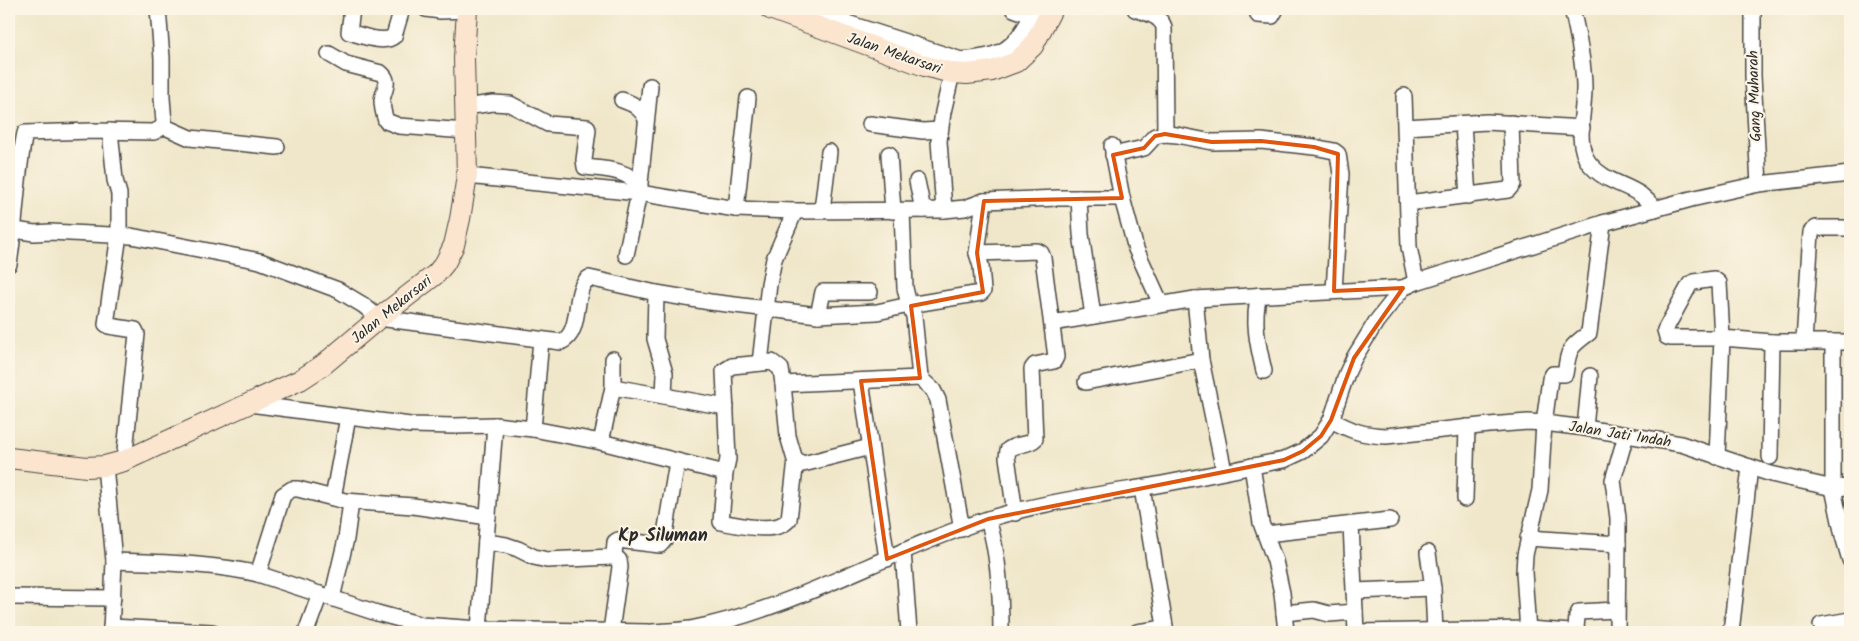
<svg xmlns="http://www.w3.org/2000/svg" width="1859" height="641" viewBox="0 0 1859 641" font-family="Kalam,sans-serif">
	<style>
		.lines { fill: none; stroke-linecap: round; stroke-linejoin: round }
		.street-casing { stroke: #494743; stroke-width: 18 }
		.secondary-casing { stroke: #494743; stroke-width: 22 }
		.street { stroke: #fff; stroke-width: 15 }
		.secondary { stroke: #fbe5cf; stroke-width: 20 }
		.marked { fill: none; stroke: #df570e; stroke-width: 4; stroke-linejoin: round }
		.labels { text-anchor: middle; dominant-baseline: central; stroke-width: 4; stroke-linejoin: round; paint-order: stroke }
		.street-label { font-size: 15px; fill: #2b2b2b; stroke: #fcf5e5 }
		.quarter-label { font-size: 18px; font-weight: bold; fill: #2b2b2b; stroke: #fcf5e5 }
	</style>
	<rect width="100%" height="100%" fill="#fcf5e5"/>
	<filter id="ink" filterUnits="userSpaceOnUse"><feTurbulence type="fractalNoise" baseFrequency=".02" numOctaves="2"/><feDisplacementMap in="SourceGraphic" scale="10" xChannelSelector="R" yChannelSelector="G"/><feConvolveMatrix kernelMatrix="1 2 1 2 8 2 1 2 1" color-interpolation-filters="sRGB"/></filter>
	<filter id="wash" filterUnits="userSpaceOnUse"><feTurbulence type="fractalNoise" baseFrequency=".0096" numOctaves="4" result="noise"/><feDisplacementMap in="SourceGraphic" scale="20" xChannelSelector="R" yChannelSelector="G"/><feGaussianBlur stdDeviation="1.12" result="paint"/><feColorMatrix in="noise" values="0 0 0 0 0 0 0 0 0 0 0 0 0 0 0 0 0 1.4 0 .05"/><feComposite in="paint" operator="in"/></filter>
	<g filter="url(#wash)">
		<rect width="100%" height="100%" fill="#f0e7ca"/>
	</g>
	<g filter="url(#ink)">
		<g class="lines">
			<!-- street casing -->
			<g class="street-casing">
				<g id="street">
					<path d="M 352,9 L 349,32 C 361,35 384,45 394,36 L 402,9"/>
					<polyline points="426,9 441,11 466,10"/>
					<path d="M 804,9 L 961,60 C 1001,56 1012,52 1032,16"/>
					<polyline points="1014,9 1041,19"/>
					<path d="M 1135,9 C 1146,13 1160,15 1164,27 L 1165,134"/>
					<path d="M 1572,9 C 1578,34 1583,59 1584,85 C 1585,109 1574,143 1589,163 C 1604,182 1624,183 1641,195 C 1646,199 1651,204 1655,209"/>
					<polyline points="1753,9 1753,76 1759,184"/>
					<polyline points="1258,15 1272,16 1276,9"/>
					<path d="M 329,54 L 346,64 L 381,73 C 391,81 384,89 382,100 C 382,108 384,115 386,121 L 399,126 L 466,131"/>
					<polyline points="1404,96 1409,247 1416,282"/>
					<path d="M 622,100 C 634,104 641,108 646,119"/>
					<path d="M 465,107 L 493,103 L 510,104 L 548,124 L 587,127 L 588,130 L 584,160 L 585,167 C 603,169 629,169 640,187"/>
					<polyline points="870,124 923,131 940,130"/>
					<polyline points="1463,124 1468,196"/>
					<polyline points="163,126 190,138 277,147"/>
					<polyline points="1406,127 1487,122 1582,128"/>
					<polyline points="110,131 115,180 119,194 119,235 106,324 109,326 135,330 137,334 124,461"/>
					<polyline points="889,154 893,211"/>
					<polyline points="1113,155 1144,148 1155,136 1165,134 1177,135 1212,142 1261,141 1314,147 1334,151 1338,154 1341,174 1334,291"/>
					<polyline points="467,176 639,193 736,209 795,211 944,210 965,208 984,201 1058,198 1079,198 1081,234 1093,316"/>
					<polyline points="917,181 923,210"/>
					<polyline points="1079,198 1122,198 1112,146"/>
					<polyline points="1122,198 1136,249 1161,304"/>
					<polyline points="1408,203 1508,190 1513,184 1511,123"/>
					<polyline points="736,209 748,98"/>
					<polyline points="822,210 829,152"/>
					<polyline points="944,210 939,141 943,112 952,73"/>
					<polyline points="902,211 905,288 909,305 914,316 920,378"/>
					<path d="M 9,229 L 34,233 L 50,232 L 131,236 L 260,261 L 338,290 L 363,305 L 379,318 L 561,342 C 584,332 571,289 589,278 L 656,293 L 710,302 L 818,315 L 877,312 L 909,305 L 981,293 L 983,291 L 981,266 L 977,253 L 984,201"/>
					<path d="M 977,253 L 1037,251 L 1041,253 L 1043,258 L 1056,357 L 1054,361 L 1035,365 L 1032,369 L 1035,439 C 1028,446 1016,443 1008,450 L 1007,457 L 1015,513"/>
					<polyline points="626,255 639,193 650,86"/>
					<path d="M 9,264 C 16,220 16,176 25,133 L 93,131 L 154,132 L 163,127 L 164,122 L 162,98 L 162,58 L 158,9"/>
					<polyline points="656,293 655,339 665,373 664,396"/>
					<path d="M 1259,295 C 1252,320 1258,346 1264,371"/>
					<polyline points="1195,299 1201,360 1224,471"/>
					<polyline points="818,315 823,292 870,292"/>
					<polyline points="1052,323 1195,299 1403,288"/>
					<polyline points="1804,342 1811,232 1816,228 1850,228"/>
					<polyline points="1833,342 1833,488 1843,536 1850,560"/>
					<polyline points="760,363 769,284 774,259 795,211"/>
					<polyline points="861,381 887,559"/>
					<polyline points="1086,382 1201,360"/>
					<polyline points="783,384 788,436 795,460 803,464 870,447"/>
					<polyline points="613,387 726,407"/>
					<polyline points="250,404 410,425 455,426 495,425 533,429 601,442 725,473"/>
					<path d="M 1331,420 C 1352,431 1362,435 1386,436 L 1489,425 L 1528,422 L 1544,423 L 1585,428 L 1681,444 L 1771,474 L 1833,488 L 1850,487"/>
					<polyline points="1585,428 1590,376"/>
					<polyline points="533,429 541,340"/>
					<polyline points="601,442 613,387 613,359"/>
					<polyline points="1717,457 1722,338 1719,283 1714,279 1694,282 1690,284 1665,330 1667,337 1670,338 1722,338 1772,342 1850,342"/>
					<polyline points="1770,457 1772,342"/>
					<path d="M 796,460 L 789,519 C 777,535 738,525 721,522 L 725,473 L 728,459 L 724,371 L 732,366 L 772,362 L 781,369 L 783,384 L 920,378 L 933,390 L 938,400 L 962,529"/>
					<polyline points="105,466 114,561 111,632"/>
					<polyline points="1252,466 1261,523 1275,561 1282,593 1286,632"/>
					<polyline points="1142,488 1166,632"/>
					<polyline points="333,498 348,417"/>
					<polyline points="1465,499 1467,427"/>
					<path d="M 988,519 C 999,556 1001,594 1001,632"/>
					<polyline points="1351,525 1356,632"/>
					<polyline points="1266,534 1390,520"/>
					<polyline points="1528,538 1618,544"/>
					<polyline points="486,542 506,545 518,549 534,557 547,560 612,557 614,556 615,542 618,540 660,545 664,540 677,462"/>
					<polyline points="903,551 909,632"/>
					<polyline points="1428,553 1433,588 1435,632"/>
					<path d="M 114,561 C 162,563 211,563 258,574 L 377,613 L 422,625 L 479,629 L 648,632"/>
					<polyline points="258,574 283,495 292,489 298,489 345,501 413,506 488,517"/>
					<polyline points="1354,591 1433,588"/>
					<polyline points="9,597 113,598"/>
					<polyline points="332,598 346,539 351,502"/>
					<polyline points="1284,613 1314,610 1329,614 1355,612"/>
					<polyline points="1821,625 1850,620"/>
					<polyline points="111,627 212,632"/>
					<polyline points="479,629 495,425"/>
					<polyline points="611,631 620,567 619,560 614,556"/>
					<polyline points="306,632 320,594"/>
					<path d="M 652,632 C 665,631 678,631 690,629 C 795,609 887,551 988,519 C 1036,504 1090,496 1140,488 C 1188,480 1236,469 1284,460 L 1303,451 L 1321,436 L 1331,420 L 1347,373 L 1354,358 L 1376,322 L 1403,288 L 1416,282 L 1603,223 L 1691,199 L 1759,184 L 1850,174"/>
					<polyline points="1137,632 1165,628"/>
					<polyline points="1358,632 1528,629 1571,632 1576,629 1577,616 1579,612 1616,610"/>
					<path d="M 1528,632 L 1524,572 L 1525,555 L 1540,490 L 1544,423 L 1550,379 L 1553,374 L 1565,374 C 1569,349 1568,348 1589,333 L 1603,223"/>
					<polyline points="1617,632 1618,544 1618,518 1613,480 1626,435"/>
					<polyline points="1731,632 1750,467"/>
				</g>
			</g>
			<!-- secondary casing -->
			<g class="secondary-casing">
				<g id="secondary">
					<polyline points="770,9 925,66 952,73 967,74 992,71 1016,62 1033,46 1052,9"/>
					<polyline points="9,458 87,467 105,466 124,461 300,380 323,365 379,318 436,274 445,263 454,245 460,219 467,176 464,58 467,9"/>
				</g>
			</g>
			<!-- street -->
			<use href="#street" class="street"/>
			<!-- secondary -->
			<use href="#secondary" class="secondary"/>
		</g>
	</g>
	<!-- marked area -->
	<path class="marked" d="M 1165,134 L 1212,142 L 1261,141 L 1314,147 L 1338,154 L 1334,291 L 1403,288 L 1354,358 L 1331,420 L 1321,436 L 1303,451 L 1284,460 L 988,519 L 887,559 L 861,381 L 920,378 L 911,306 L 983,292 L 977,253 L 984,201 L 1122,198 L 1113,155 L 1144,148 L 1155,136 Z"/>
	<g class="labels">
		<!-- street labels -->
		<g class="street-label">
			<text transform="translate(894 54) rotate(19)">Jalan Mekarsari</text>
			<text transform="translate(1755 96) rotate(-92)">Gang Muharah</text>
			<text transform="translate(392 310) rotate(-39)">Jalan Mekarsari</text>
			<text transform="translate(1620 435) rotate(9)">Jalan Jati Indah</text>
		</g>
		<!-- quarter labels -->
		<g class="quarter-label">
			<text x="663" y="536">Kp Siluman</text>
		</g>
	</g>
	<!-- margin -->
	<rect width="1859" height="641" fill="none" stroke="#fcf5e5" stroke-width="30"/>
</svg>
